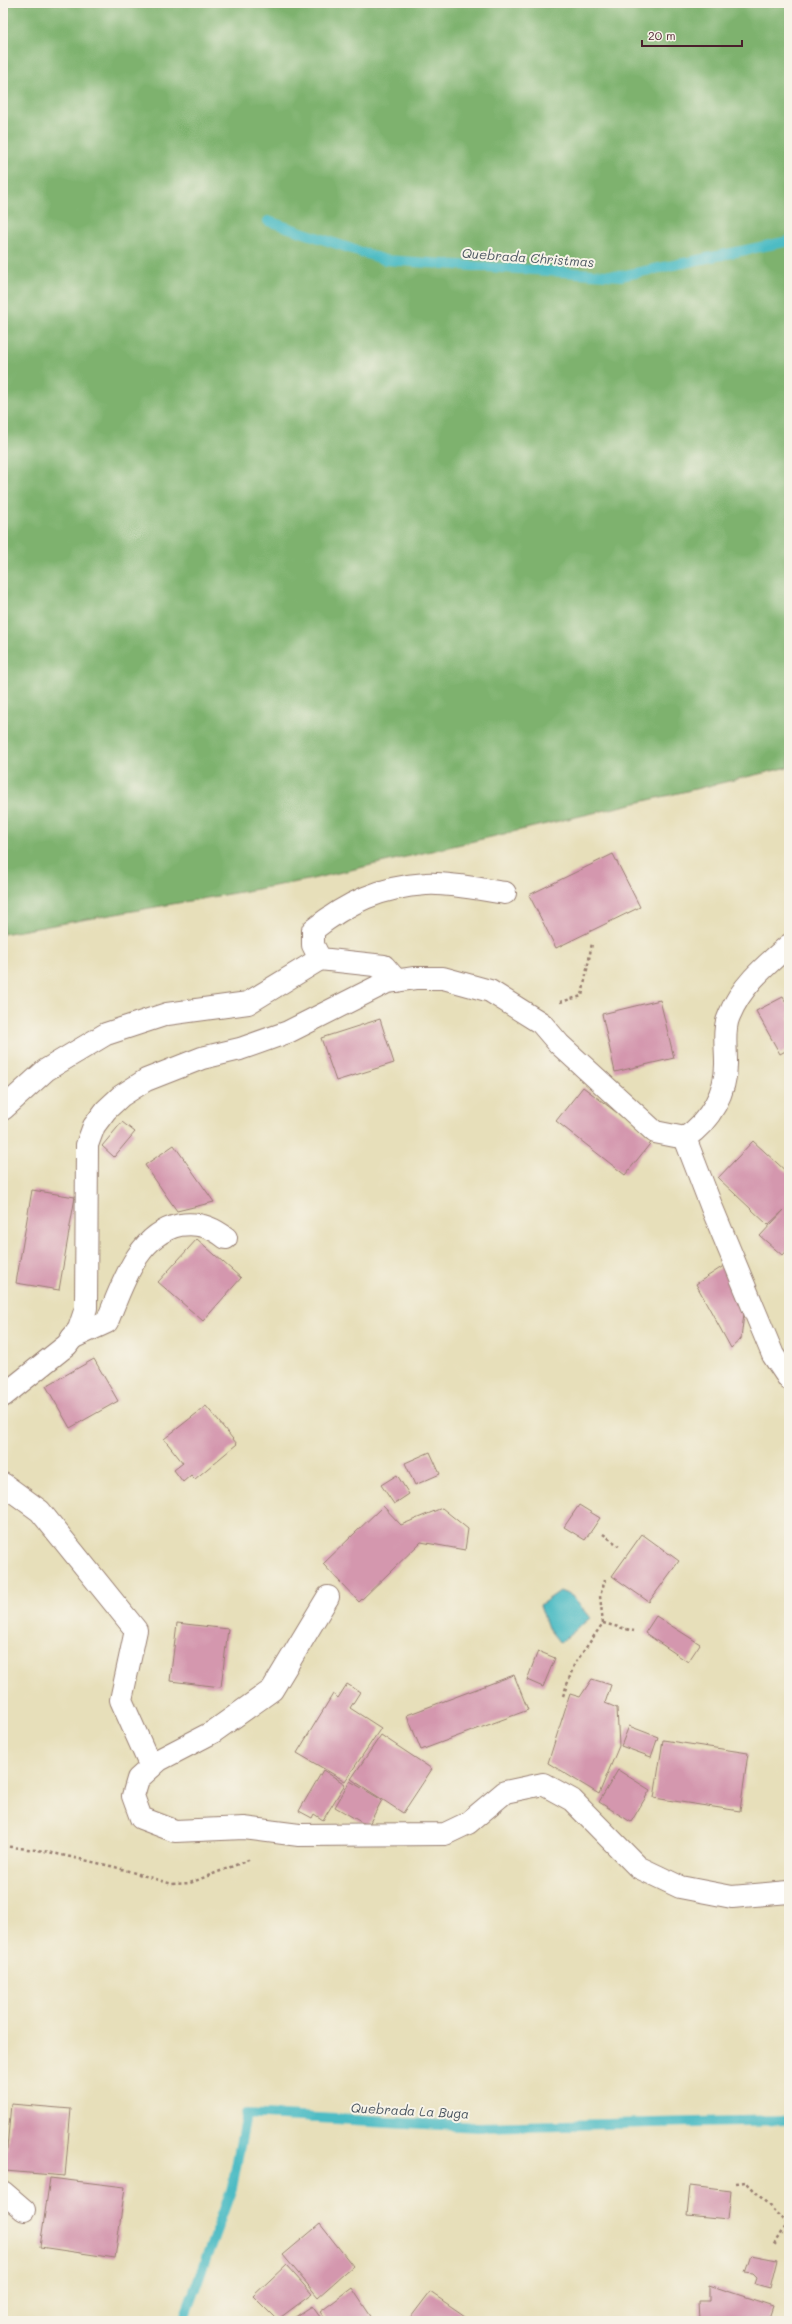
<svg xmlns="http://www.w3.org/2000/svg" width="792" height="2324" viewBox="0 0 792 2324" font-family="Mali,sans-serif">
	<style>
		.forest { fill: #7eb26e; stroke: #64684c }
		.water { fill: #4dbcc4; stroke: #4c6e78 }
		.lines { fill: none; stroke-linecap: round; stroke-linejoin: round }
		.stream { stroke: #4dbcc4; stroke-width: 10 }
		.building { fill: #d497ae }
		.minor-casing { stroke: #987f72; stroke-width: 24 }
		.path { stroke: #987f72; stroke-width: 2.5; stroke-dasharray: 3 3; stroke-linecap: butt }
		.minor { stroke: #fff; stroke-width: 22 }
		.labels { text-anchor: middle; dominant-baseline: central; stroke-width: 4; stroke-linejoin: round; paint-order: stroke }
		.water-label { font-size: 13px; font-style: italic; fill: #4b5661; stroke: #f7f3e8 }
	</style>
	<rect width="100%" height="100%" fill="#f7f3e8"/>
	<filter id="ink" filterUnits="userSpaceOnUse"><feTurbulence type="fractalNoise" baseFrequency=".025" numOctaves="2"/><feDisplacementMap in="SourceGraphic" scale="8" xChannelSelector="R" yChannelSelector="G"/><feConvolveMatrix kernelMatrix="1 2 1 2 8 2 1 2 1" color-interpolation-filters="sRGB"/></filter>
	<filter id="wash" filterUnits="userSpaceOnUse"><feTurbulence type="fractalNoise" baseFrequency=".012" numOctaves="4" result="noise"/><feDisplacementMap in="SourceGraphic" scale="16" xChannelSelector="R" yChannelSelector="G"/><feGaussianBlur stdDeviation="0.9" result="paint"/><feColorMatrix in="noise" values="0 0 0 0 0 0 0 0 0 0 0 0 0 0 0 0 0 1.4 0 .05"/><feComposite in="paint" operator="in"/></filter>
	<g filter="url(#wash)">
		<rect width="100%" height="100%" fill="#e7dfba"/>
		<!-- forest -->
		<polygon class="forest" points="3,3 789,3 789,767 308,880 3,934"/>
		<!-- water -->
		<polygon class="water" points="560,1591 572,1596 590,1618 560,1643 548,1628 540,1605"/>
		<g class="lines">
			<!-- stream -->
			<g class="stream">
				<polyline points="268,221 385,260 621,276 789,241"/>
				<polyline points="183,2321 232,2188 246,2114 478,2127 789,2120"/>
			</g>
		</g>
		<g id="blocks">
			<!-- building -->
			<g class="building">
				<polygon points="613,854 640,907 556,948 529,895"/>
				<polygon points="783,997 789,1008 789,1049 780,1054 756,1011"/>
				<polygon points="660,1000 674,1058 615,1072 602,1014"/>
				<polygon points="380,1019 394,1063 336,1081 321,1038"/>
				<polygon points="583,1087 653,1140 625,1175 556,1121"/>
				<polygon points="122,1122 135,1132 114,1157 102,1146"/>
				<polygon points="753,1141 789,1174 789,1247 782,1255 760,1236 784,1210 768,1225 718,1178"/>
				<polygon points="174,1145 214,1202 177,1211 145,1165"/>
				<polygon points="32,1190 75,1197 59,1290 16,1283"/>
				<polygon points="197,1239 241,1278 203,1321 158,1282"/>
				<polygon points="725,1265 745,1305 741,1339 731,1348 696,1284"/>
				<polygon points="94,1359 118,1401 70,1428 46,1386"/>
				<polygon points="206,1406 237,1444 195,1479 191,1475 183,1482 174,1470 183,1463 164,1439"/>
				<polygon points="430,1452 440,1474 415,1485 405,1463"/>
				<polygon points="397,1475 409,1494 394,1504 381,1485"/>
				<polygon points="579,1505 600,1518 585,1540 564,1527"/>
				<polygon points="383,1506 401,1525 442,1508 468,1529 465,1550 421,1542 359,1602 323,1564"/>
				<polygon points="642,1534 679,1561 649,1602 612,1576"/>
				<polygon points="656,1616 700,1644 688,1662 645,1633"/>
				<polygon points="177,1623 228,1629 221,1687 170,1681"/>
				<polygon points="538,1651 555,1658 543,1687 527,1680"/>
				<polygon points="514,1675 528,1710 421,1750 407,1715"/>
				<polygon points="592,1679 611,1685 605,1703 617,1708 619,1746 599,1794 548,1763 570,1694 580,1697"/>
				<polygon points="347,1684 360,1692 350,1708 381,1728 345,1781 297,1753 333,1694 338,1698"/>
				<polygon points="629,1726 658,1737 651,1757 621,1746"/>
				<polygon points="381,1735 432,1769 403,1813 351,1779"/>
				<polygon points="663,1740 748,1753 740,1811 654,1798"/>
				<polygon points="323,1770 345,1784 323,1820 314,1814 312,1818 299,1811"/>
				<polygon points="618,1770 650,1790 631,1822 599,1802"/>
				<polygon points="350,1781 382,1800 368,1826 335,1807"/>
				<polygon points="11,2104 71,2109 65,2176 5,2171"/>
				<polygon points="50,2178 125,2187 115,2258 40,2247"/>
				<polygon points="690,2186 731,2191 728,2220 687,2216"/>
				<polygon points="320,2224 353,2266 318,2297 283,2255"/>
				<polygon points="751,2255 777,2260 770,2288 755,2284 757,2278 753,2274 745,2273"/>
				<polygon points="286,2265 312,2294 277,2320 253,2296"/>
				<polygon points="709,2285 773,2306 768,2321 700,2321 699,2301 709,2301"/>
				<polygon points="352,2288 374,2321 327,2321 320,2312"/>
				<polygon points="430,2292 468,2318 466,2321 408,2321"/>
				<polygon points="312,2306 323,2321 289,2321"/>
			</g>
		</g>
	</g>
	<g filter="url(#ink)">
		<use href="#blocks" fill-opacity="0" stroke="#987f72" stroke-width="1"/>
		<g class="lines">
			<!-- minor casing -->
			<g class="minor-casing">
				<g id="minor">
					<path d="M 397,981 L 384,966 L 320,959 L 313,945 L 313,930 C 348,902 381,887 426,884 C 446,882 484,890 505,893"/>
					<polyline points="3,1109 46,1070 106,1034 167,1014 248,1003 320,959"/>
					<polyline points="685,1138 712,1208 773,1355 789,1379"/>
					<path d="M 72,1338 L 107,1322 C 122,1286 137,1234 180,1225 C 198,1222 212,1227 226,1238"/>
					<path d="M 3,1396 L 67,1345 L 79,1329 L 86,1308 L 87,1145 L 94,1126 L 106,1110 L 121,1096 L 146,1080 L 202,1058 L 240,1049 L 288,1032 L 387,982 L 415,978 L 443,978 L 490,991 L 541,1023 L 559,1044 L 655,1132 L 685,1138 C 710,1121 727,1092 726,1061 C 726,1047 723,1029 729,1016 C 741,986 765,966 789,945"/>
					<polyline points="3,1484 40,1511 136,1630 121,1700 151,1767"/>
					<polyline points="328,1597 272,1690 213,1732 159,1760 138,1779 133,1796 141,1818 175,1831 244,1828 299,1835 445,1834 468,1823 505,1792 543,1784 572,1800 638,1867 680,1887 732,1897 789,1892"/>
					<polyline points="3,2192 24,2210"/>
				</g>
			</g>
			<!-- path -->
			<g class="path">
				<polyline points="560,1002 582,996 592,943"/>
				<polyline points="603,1534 619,1546"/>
				<polyline points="603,1623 634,1631"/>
				<polyline points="563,1696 574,1665 603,1623 600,1596 605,1580"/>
				<polyline points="3,1846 44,1851 115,1867 172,1884 190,1883 251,1859"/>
				<polyline points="736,2183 746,2182 787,2224 774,2246"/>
			</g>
			<!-- minor -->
			<use href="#minor" class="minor"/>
		</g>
	</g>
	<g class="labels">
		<!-- water labels -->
		<g class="water-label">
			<text transform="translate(528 257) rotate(4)">Quebrada Christmas</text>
			<text transform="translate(410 2110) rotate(3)">Quebrada La Buga</text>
		</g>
	</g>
	<!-- margin -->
	<rect width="792" height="2324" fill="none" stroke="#f7f3e8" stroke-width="16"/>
	<!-- scale -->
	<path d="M642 40v6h100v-6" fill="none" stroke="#4a1f2b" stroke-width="2"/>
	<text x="648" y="40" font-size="12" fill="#4a1f2b" stroke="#f7f3e8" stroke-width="3" paint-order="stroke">20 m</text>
</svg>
